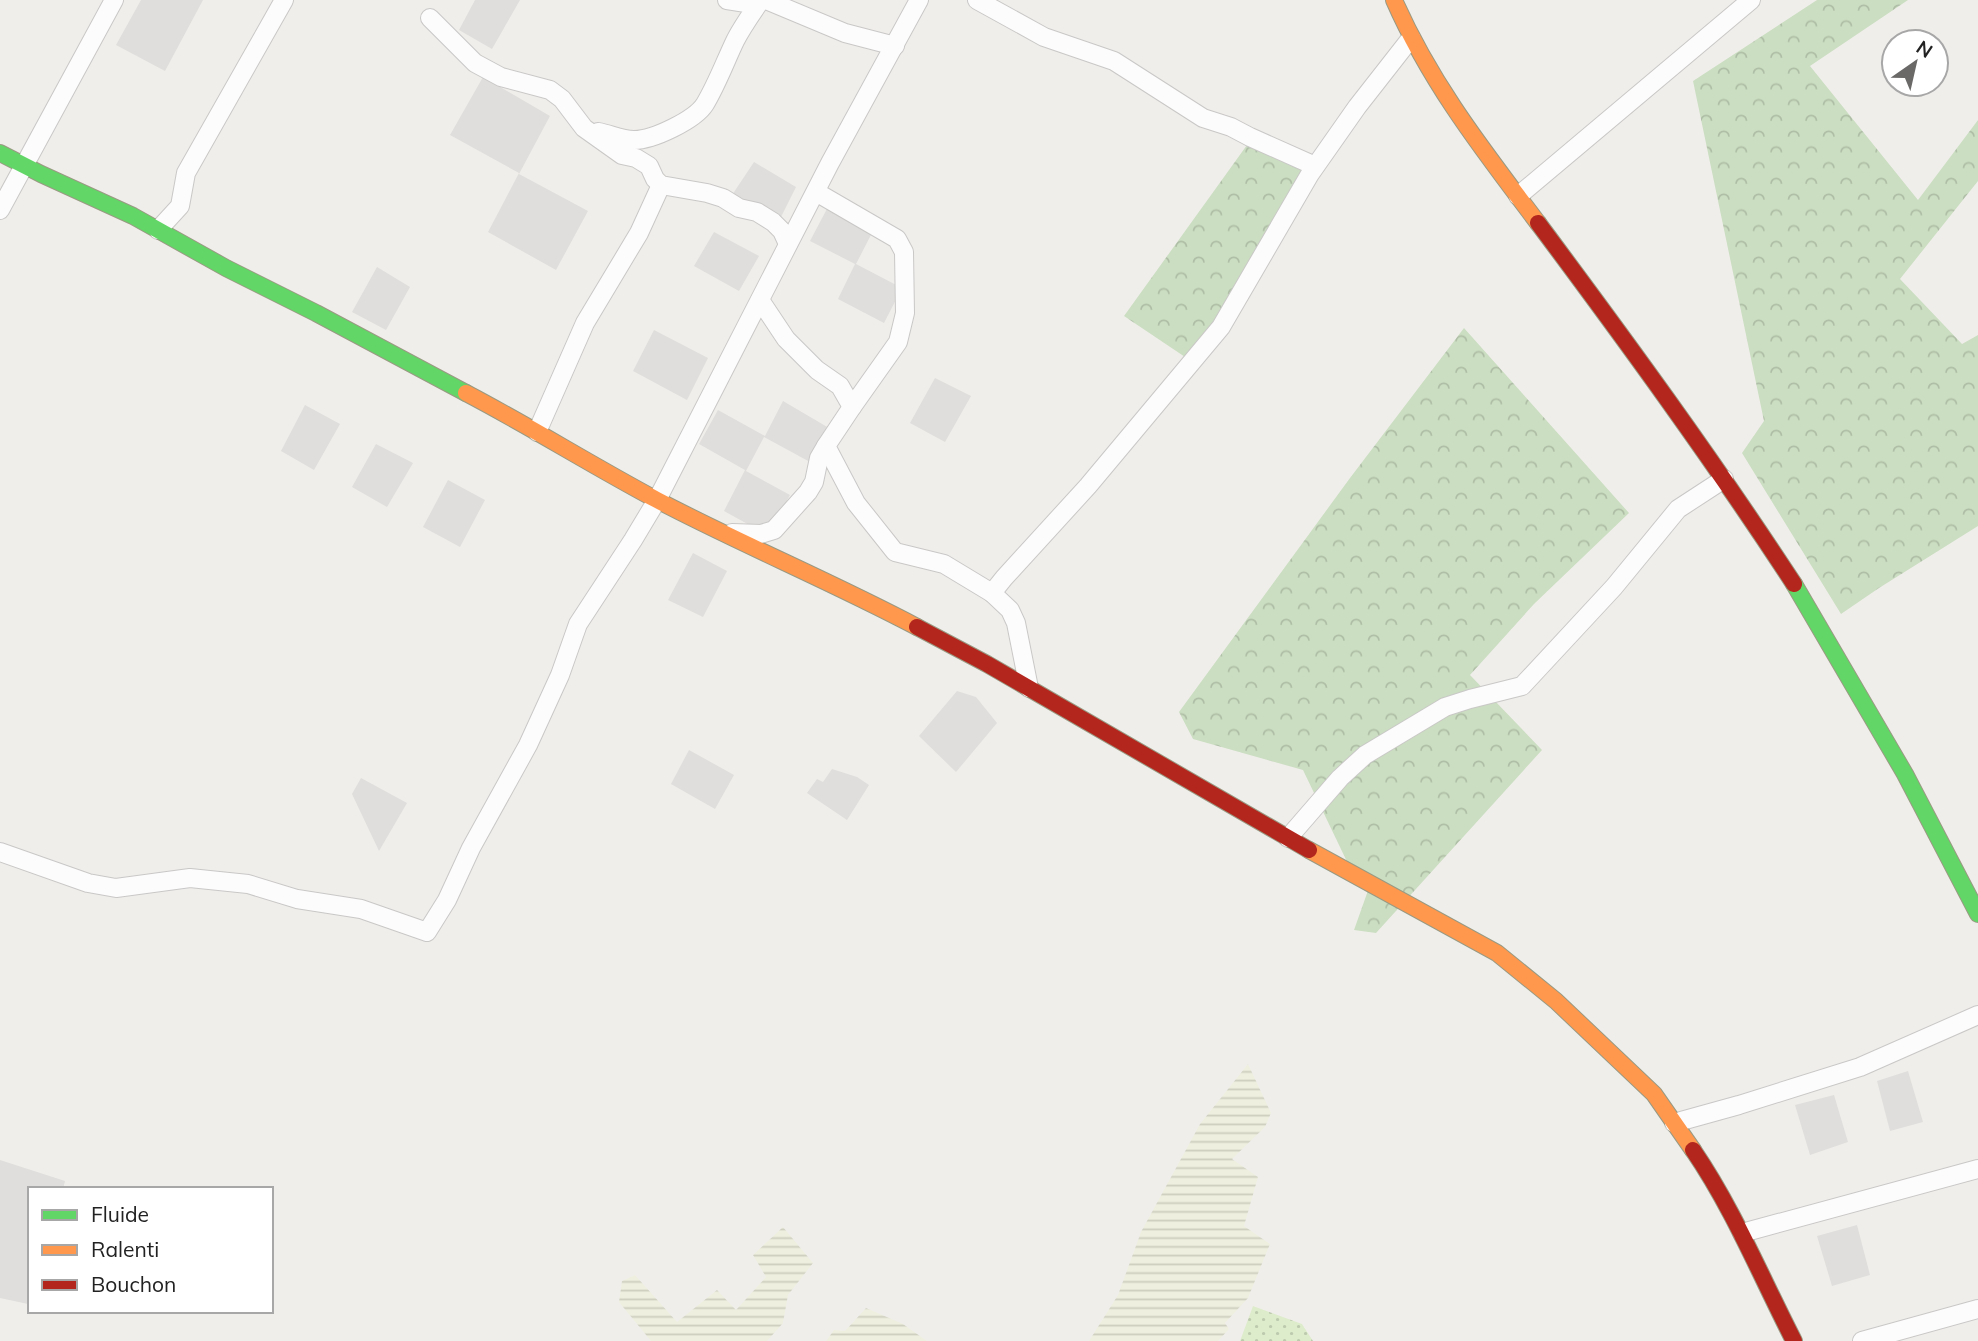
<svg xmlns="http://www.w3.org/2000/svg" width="1978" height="1341" viewBox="0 0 1978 1341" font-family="Mulish,sans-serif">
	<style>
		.residential { fill: #dfdedc }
		.farmland { fill: url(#farmland-rules) }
		.grass { fill: url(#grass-dots) }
		.forest { fill: url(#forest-crowns) }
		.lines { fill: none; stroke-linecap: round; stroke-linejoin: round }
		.street-casing { stroke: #c9c8c7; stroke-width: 20 }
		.fast-casing { stroke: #999a82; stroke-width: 18 }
		.slow-casing { stroke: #999a82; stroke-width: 18 }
		.jam-casing { stroke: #999a82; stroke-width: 18 }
		.street { stroke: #fdfcfc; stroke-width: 18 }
		.fast { stroke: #63d668; stroke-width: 16 }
		.slow { stroke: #ff974d; stroke-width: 16 }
		.jam { stroke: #b3261e; stroke-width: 16 }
	</style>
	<defs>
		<pattern id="farmland-rules" width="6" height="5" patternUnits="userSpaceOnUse" patternTransform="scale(1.75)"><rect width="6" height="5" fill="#efefdf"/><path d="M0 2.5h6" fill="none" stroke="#cdcdbf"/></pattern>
		<pattern id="grass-dots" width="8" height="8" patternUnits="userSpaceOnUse" patternTransform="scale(1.75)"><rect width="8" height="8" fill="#ddeccb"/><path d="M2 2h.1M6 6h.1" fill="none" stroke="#bdcaae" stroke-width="1.8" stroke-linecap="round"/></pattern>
		<pattern id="forest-crowns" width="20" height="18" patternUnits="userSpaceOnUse" patternTransform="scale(1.75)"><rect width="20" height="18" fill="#cbdec1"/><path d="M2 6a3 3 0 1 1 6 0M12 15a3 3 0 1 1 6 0" fill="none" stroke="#aebea6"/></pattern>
	</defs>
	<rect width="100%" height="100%" fill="#f0eeeb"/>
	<!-- residential -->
	<g class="residential">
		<polygon points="141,0 203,0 165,71 116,45"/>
		<polygon points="475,0 520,0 492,49 459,30"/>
		<polygon points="483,77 550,116 519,174 588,211 556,270 488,232 519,173 450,135"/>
		<polygon points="754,162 796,187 777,225 732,195"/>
		<polygon points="829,205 874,229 856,264 902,288 884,323 838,299 855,264 810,241"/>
		<polygon points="714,232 759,256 739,291 694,266"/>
		<polygon points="377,267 410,287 386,330 352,312"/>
		<polygon points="654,330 708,358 687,400 633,371"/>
		<polygon points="935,378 971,396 945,442 910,423"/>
		<polygon points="783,401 829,428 810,462 764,437 746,471 790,495 772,528 762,532 724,511 745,470 699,444 718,410 765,436"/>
		<polygon points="305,405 340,424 314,470 281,451"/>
		<polygon points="376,444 413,463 387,507 352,487"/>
		<polygon points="448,480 485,500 460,547 423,527"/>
		<polygon points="693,553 727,571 703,617 668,600"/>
		<polygon points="957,691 976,697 997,723 956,772 919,736"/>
		<polygon points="689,750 734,775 715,809 671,784"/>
		<polygon points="832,769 857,777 869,785 847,820 807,793 817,779 823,782"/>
		<polygon points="361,778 407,803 379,851 352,794"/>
		<polygon points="1908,1071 1923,1122 1890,1131 1877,1081"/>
		<polygon points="1834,1095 1848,1142 1810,1155 1795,1105"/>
		<polygon points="0,1160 65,1181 63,1189 30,1189 30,1300 28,1304 0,1298"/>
		<polygon points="1857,1225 1870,1275 1832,1286 1817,1236"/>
	</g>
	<!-- farmland -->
	<g class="farmland">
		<polygon points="1248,1064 1271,1113 1265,1127 1232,1159 1258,1177 1244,1226 1270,1244 1248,1298 1225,1323 1229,1329 1218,1341 1089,1341 1118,1295 1141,1232 1200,1124"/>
		<polygon points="783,1227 813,1263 788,1295 783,1323 767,1341 651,1341 619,1302 622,1281 635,1275 677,1322 717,1290 736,1310 766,1277 753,1255"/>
		<polygon points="866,1308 903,1324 927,1341 826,1341 834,1330 845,1331"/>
	</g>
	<!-- grass -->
	<polygon class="grass" points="1253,1306 1302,1324 1313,1341 1240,1341"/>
	<!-- forest -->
	<g class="forest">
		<polygon points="1817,0 1908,0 1810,66 1918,200 1978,120 1978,181 1900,279 1962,344 1978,335 1978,526 1879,588 1841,614 1742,453 1764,421 1693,81"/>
		<polygon points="1247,145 1309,173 1191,361 1124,316"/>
		<polygon points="1464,328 1629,513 1534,604 1470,675 1542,750 1376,933 1354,930 1371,882 1351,870 1303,770 1193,739 1179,712 1350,478"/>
	</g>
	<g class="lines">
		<!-- street casing -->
		<g class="street-casing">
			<g id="street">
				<polyline points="727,0 746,3 757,0"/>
				<polyline points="766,0 845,33 895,46"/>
				<polyline points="977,0 1044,37 1114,61 1203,118 1231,127 1250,137 1315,166"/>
				<polyline points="430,18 475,63 501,77 550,90 562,99 584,128 622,155 636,158 649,166 655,179 661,185 707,193 723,198 739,208 757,212 773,222 782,231 788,244"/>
				<path d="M 598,132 C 610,134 621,140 634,140 C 653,140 695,120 705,104 C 717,84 725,62 735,41 C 742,27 752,13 761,0"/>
				<polyline points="816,192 897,239 904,252 905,313 898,342 852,407"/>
				<polyline points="1518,196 1751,0"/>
				<polyline points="0,210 114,0"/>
				<polyline points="158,230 180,206 186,173 284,0"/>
				<polyline points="760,300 786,339 817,370 840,386 852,407 826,446 856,503 895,552 944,564 992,593 1004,578 1088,486 1221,327 1310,174 1357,107 1411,38"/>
				<polyline points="537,432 585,323 639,233 661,185"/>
				<polyline points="732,533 761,534 774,530 808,492 814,482 819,458 826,446"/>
				<polyline points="992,593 1010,610 1016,623 1029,688"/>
				<polyline points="1288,838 1340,778 1365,755 1445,707 1470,699 1522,686 1614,587 1678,509 1724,479"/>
				<polyline points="0,852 88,883 116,888 190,878 248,884 297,899 361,909 427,932 447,900 471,848 528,745 560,675 578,624 633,540 657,500 830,163 919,0"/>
				<polyline points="1674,1123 1739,1105 1860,1067 1978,1015"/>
				<polyline points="1742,1233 1978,1169"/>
				<polyline points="1862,1341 1978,1309"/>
			</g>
		</g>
		<!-- fast casing -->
		<g class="fast-casing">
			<g id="fast">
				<polyline points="0,153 41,174 133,216 226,268 316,313 466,393"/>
				<polyline points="1794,584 1905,774 1978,914"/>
			</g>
		</g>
		<!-- slow casing -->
		<g class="slow-casing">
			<g id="slow">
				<path d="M 1394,0 C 1431,84 1483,150 1538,223"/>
				<path d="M 466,393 C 531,427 593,466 657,500 C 743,545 832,582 917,627"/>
				<polyline points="1309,850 1497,953 1556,1001 1654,1094 1693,1150"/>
			</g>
		</g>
		<!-- jam casing -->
		<g class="jam-casing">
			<g id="jam">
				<path d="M 1538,223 C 1626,341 1713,460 1794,584"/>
				<polyline points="917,627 987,664 1309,850"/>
				<path d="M 1693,1150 C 1734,1210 1761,1277 1794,1341"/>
			</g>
		</g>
		<!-- street -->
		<use href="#street" class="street"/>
		<!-- fast -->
		<use href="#fast" class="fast"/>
		<!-- slow -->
		<use href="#slow" class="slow"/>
		<!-- jam -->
		<use href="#jam" class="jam"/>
	</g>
	<!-- legend -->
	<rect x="28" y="1187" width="245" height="126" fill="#ffffff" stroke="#a7a7a7" stroke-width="2"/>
	<rect x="42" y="1210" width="35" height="10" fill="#63d668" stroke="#a7a7a7" stroke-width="2"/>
	<text x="91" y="1222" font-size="21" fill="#222222">Fluide</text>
	<rect x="42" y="1245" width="35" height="10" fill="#ff974d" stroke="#a7a7a7" stroke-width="2"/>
	<text x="91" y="1257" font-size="21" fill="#222222">Ralenti</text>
	<rect x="42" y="1280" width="35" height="10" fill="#b3261e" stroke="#a7a7a7" stroke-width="2"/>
	<text x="91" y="1292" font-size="21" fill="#222222">Bouchon</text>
	<!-- north arrow -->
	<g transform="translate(1915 63) rotate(34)"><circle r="33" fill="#ffffff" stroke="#a7a7a7" stroke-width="2"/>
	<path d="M0-5L12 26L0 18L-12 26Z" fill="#6a6968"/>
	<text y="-10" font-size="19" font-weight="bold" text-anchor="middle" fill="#222222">N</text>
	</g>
</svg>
